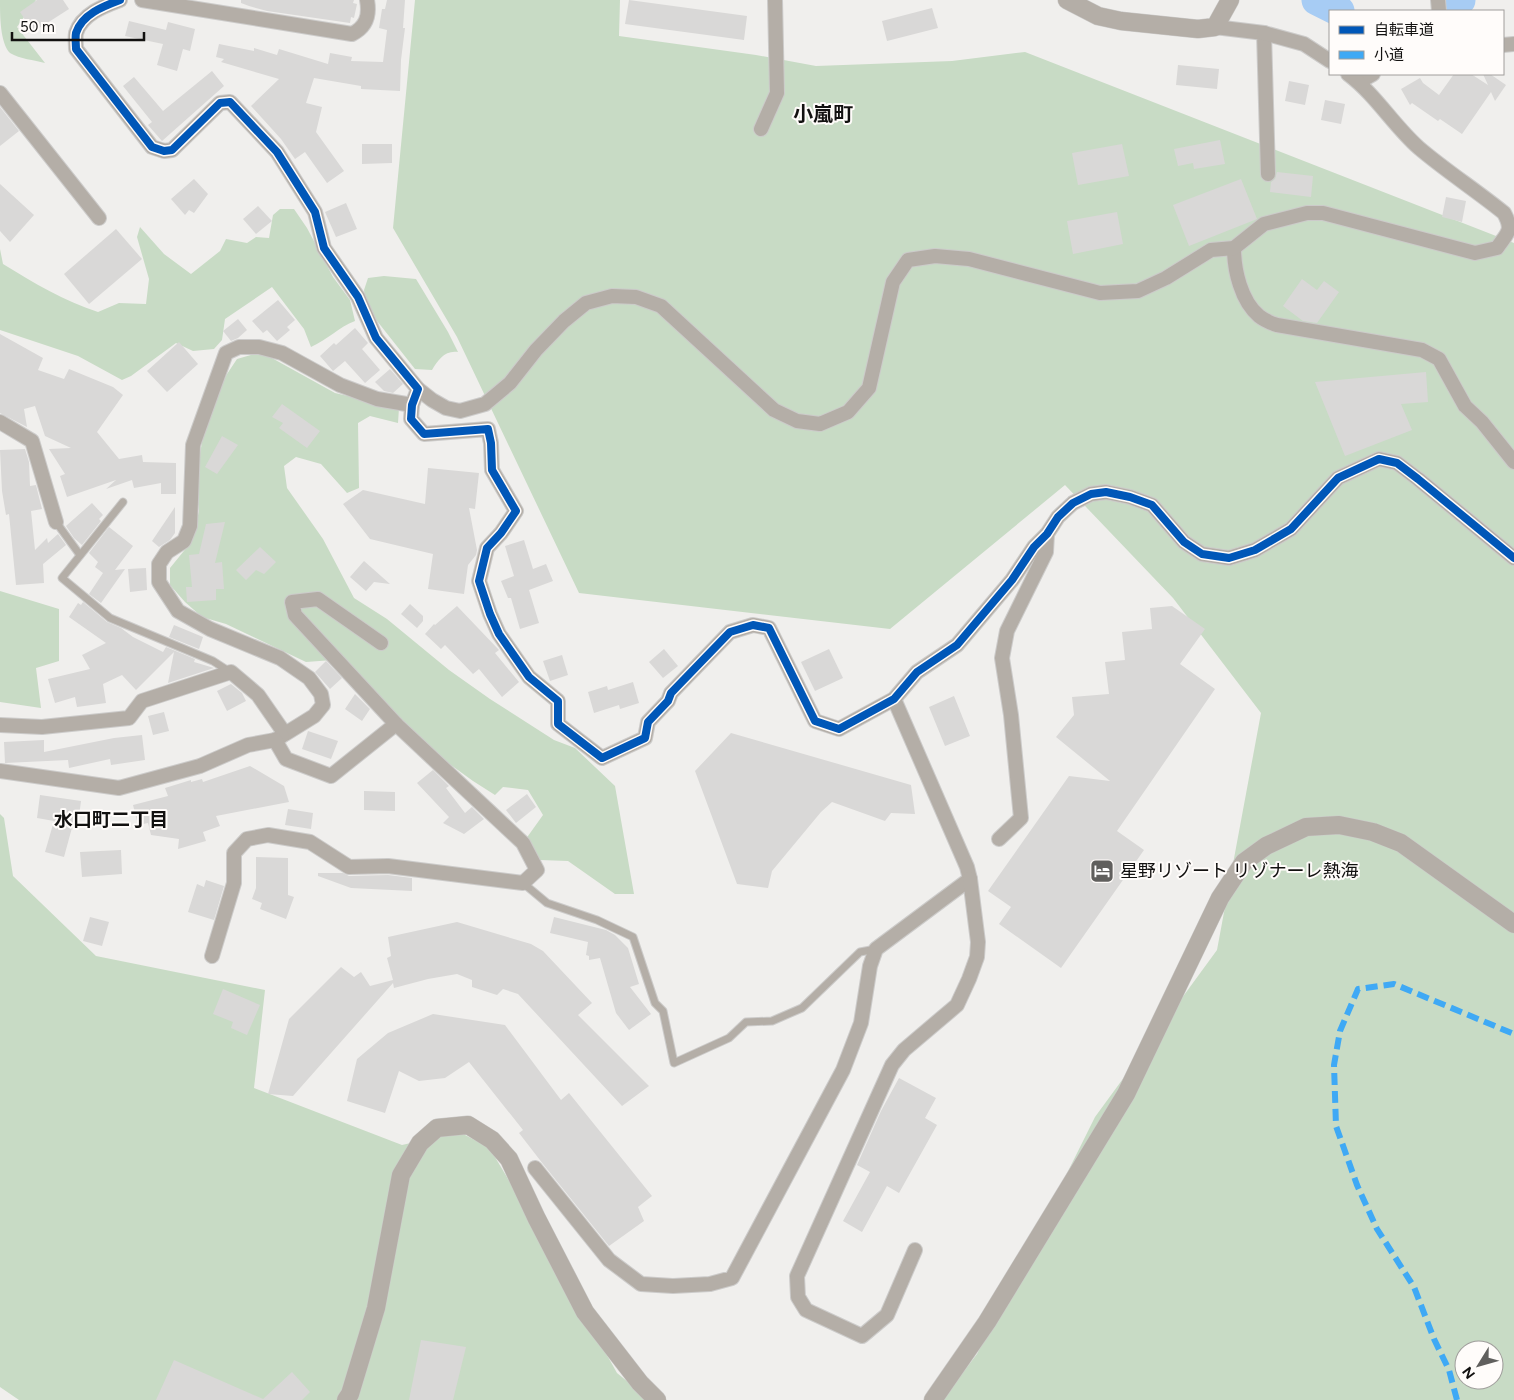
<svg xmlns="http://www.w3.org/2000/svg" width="1514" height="1400" viewBox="0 0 1514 1400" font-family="Figtree,'Noto Sans JP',sans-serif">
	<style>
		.green { fill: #c8dbc5; fill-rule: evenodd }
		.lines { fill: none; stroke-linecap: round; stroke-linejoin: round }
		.river { stroke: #a7ccf4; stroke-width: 31 }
		.building { fill: #d9d8d7 }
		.service-casing { stroke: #cccbca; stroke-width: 9 }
		.minor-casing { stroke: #cccbca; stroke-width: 16 }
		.tertiary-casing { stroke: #cccbca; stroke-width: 19 }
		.service { stroke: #b4aea7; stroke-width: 7 }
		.minor { stroke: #b4aea7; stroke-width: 14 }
		.tertiary { stroke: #b4aea7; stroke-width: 18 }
		.quiet { stroke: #3fa9f5; stroke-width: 6; stroke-dasharray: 12 6; stroke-linecap: butt }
		.cycleway-casing { stroke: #fffcfa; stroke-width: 11 }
		.cycleway { stroke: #0057b8; stroke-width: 8 }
		.labels { text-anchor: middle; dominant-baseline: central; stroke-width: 4; stroke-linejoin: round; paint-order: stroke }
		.poi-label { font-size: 18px; fill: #121110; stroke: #fffcfa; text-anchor: start }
		.neighbourhood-label { font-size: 19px; font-weight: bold; fill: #121110; stroke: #fffcfa }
		.quarter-label { font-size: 20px; font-weight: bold; fill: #121110; stroke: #fffcfa }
	</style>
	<rect width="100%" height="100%" fill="#f0efed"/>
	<!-- green -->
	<g class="green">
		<path d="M 0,0 L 36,0 L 17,27 L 45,63 C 34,60 20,59 10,53 C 0,43 0,15 0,0 Z"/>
		<path d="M 415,0 L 620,0 L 619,36 L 756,55 L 816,66 L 952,61 L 1025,52 L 1514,243 L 1514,1400 L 942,1400 L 977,1354 L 1095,1117 L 1217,950 L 1261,713 L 1173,598 L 1065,485 L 890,629 L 579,593 L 457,337 L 393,228 ZM 1464,1350 L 1494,1350 L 1494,1380 L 1464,1380 Z"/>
		<path d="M 280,209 L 294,209 L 307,228 L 333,277 L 350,300 L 355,321 C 339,327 327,340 311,347 L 304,329 L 272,287 L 225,319 L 222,340 L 214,349 L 193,351 L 176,343 L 131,376 L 122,380 L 78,356 L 0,330 L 0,249 L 3,264 C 34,283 64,301 98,312 L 119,303 L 146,304 L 149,279 L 137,237 L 140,227 L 164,254 L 191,274 L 220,251 L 226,239 L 247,243 L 256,237 L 269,238 L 273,215 Z"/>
		<path d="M 384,276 L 416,279 L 448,332 L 458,352 C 445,350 438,360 432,370 L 415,369 L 366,307 L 364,290 L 368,278 Z"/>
		<polygon points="261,352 335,393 399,408 398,423 370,416 358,423 359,488 347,493 321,464 296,457 284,466 287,488 323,539 354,598 387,619 449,670 490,699 554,740 575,748 615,786 634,894 615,894 568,861 540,860 523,843 543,815 528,790 503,787 495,795 473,781 415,739 333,660 306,662 226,624 202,617 185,602 170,585 170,568 192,541 199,511 195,479 204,432 211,406 227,374 237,359"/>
		<polygon points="0,591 59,609 59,661 36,668 41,708 0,702"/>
		<polygon points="0,814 4,818 13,876 96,956 265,990 254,1088 402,1145 459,1132 489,1147 514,1189 617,1373 650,1400 19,1400 0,1387"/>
	</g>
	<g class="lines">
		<!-- river -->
		<g class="river">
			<polyline points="1317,0 1339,11"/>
			<polyline points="1448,11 1460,0"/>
		</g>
	</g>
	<!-- building -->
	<g class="building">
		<polygon points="37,0 63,0 69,9 33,32 20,12"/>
		<polygon points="241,0 354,0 353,3 357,4 354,18 351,17 350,23 267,11 249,6 241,3"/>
		<polygon points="387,0 405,0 403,28 405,28 401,60 400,91 361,89 361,86 314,78 306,103 322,107 316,132 344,171 327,183 305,152 295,159 281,139 251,106 279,79 221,62 224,59 216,57 219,44 254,51 254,48 277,55 279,49 328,64 330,53 352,57 351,61 383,62 387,30 379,28 382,9 385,9"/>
		<polygon points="629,0 747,16 744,40 625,24"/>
		<polygon points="932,8 938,28 887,41 882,21"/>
		<polygon points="129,21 166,30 168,22 195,29 190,51 183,49 177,71 157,65 163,44 125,36"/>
		<polygon points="1178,65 1219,69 1217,89 1176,85"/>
		<polygon points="212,71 224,86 162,141 148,125 152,122 123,86 134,77 163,111"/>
		<polygon points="1454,74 1471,74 1488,85 1483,74 1490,74 1506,85 1495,101 1491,92 1462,134 1440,119 1438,121 1412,103 1410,105 1401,89 1420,78 1423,83 1439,95"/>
		<polygon points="1289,81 1309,85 1305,105 1285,101"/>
		<polygon points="1325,100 1345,104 1341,124 1321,120"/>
		<polygon points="0,107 19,131 0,146"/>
		<polygon points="1220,140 1225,164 1194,169 1193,163 1178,166 1174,149"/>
		<polygon points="362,144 392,144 392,163 362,164"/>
		<polygon points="1122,144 1129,176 1078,185 1072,153"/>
		<polygon points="1277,172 1313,176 1311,197 1270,192 1271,182 1275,179"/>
		<polygon points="194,179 208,194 194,213 189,210 185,215 171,199"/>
		<polygon points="1241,179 1257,219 1189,246 1173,205"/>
		<polygon points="0,184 34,215 10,242 0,231"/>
		<polygon points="1446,197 1466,201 1462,222 1442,217"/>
		<polygon points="346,203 357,229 336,237 325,212"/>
		<polygon points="258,206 272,221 256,234 243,219"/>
		<polygon points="1117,212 1123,244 1073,254 1067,221"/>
		<polygon points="116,229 142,259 89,304 64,274"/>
		<polygon points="1302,279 1317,290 1324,281 1339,292 1317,323 1303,321 1283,306"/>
		<polygon points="278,300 295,320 287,327 290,330 277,341 267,330 263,333 252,321"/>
		<polygon points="238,319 247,330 238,338 231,341 223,331"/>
		<polygon points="355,328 368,343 362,349 380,370 365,383 345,361 333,371 320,356 334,343 336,345"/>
		<polygon points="0,334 43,358 38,370 64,379 69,369 113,387 123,395 97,432 119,459 142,455 143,462 176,463 176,494 161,494 161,483 134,488 132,480 106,489 116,480 67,497 60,476 65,474 49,449 71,448 45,436 35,406 24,409 27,427 0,413"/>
		<polygon points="179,342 198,364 167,392 147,371"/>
		<polygon points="390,369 403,384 393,393 384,391 375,382"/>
		<polygon points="1426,372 1428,402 1401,404 1412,430 1345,456 1315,382"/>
		<polygon points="282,404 320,431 307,448 279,428 283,423 272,417"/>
		<polygon points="222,436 238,445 217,474 205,467"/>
		<polygon points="25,449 29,462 30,486 36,485 42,509 31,511 35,550 47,538 48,543 58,534 66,545 43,564 44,583 16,585 9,514 6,515 2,491 0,450"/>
		<polygon points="428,468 479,473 475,509 469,508 477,550 476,555 468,565 464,594 428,589 433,554 370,539 343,504 363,490 425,504"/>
		<polygon points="92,503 103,515 99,519 101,521 82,545 74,538 66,526"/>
		<polygon points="175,507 175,533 170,540 159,547 152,541"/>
		<polygon points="225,522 215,563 222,562 224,589 216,589 216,600 187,602 186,587 192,587 189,555 199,554 206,524"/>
		<polygon points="109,527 133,546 115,570 125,569 101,603 89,594 103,573 95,567 98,562 89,553"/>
		<polygon points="524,540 533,569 546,564 553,581 529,590 539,623 520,629 511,598 508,598 501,581 514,576 505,546"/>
		<polygon points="260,547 276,562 264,574 256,570 246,580 236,570"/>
		<polygon points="364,561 390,584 374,582 366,591 350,577"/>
		<polygon points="146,568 147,590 130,592 128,569"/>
		<polygon points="83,602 107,622 121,628 133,637 163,652 166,647 195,659 194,662 214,668 168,683 174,652 136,690 122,675 103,684 106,703 77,707 75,697 55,703 48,679 90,669 82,655 106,643 69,617 78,603 81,605"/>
		<polygon points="410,604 423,616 423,621 417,628 401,614"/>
		<polygon points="457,606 499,650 495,653 519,682 502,697 479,669 473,674 445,645 441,649 425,634 434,624 435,625"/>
		<polygon points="1172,606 1205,629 1180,664 1215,689 1117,831 1144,850 1061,968 999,924 1011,907 988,891 1069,776 1110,781 1056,737 1074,715 1072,697 1109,694 1105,662 1125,660 1122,632 1152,629 1150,608"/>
		<polygon points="174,625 203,637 199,649 169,637"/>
		<polygon points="664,649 678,666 663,678 649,662"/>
		<polygon points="829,649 843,678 815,691 801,662"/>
		<polygon points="562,655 568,675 550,681 543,661"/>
		<polygon points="326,661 342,678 330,689 315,672"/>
		<polygon points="633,682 639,703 620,709 619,705 594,713 588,692 607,686 608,690"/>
		<polygon points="231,684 242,693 246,701 227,711 217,691"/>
		<polygon points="355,694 370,709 362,721 345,709"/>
		<polygon points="954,696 970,736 945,746 929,707"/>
		<polygon points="164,712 169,731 153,735 148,716"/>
		<polygon points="308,731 338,741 331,759 302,749"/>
		<polygon points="731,733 911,785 915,814 891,813 885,821 832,802 821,812 772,871 768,888 737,884 695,771"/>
		<polygon points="142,735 145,760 111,765 110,759 69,768 68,760 5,763 4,742 44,740 44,752 114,738"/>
		<polygon points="250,766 284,786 289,802 216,816 220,826 203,832 206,841 178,849 179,839 151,835 148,823 138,825 133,805 168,796 165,788 191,780 191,782 202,779 203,782"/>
		<polygon points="433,770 449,786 446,788 465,813 472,807 484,819 464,834 443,823 449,817 417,783"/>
		<polygon points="364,791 395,792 395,811 364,810"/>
		<polygon points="527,794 536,807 516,823 506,810"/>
		<polygon points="40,795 81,801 78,824 73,824 64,857 45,852 54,821 37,818"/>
		<polygon points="288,809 313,813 311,829 285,825"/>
		<polygon points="121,850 122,874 82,877 80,852"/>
		<polygon points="256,857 288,858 288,895 294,897 286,919 260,909 262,903 252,899 256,888"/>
		<polygon points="318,873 343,873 349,876 388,875 412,878 412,891 351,888 318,876"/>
		<polygon points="206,880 224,886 214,920 188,912 197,884 204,887"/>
		<polygon points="90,917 109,922 102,946 83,941"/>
		<polygon points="554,917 606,930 615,935 628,948 639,984 630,987 651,1014 629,1030 616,1013 600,958 589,960 589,956 586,955 588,942 550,933"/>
		<polygon points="457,922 531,944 543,951 592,1003 578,1015 649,1086 622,1106 518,994 503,989 497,995 472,987 472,980 457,974 428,979 394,988 393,983 293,1096 268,1094 289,1019 341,967 354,977 361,972 370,986 393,980 387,958 391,956 388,937"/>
		<polygon points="223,989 260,1005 247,1035 231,1028 233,1022 213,1014"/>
		<polygon points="433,1014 505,1025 561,1100 569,1093 652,1196 638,1207 644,1221 609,1246 543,1164 519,1133 523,1130 469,1062 445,1078 419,1081 399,1071 385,1113 347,1101 357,1059 388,1033"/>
		<polygon points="899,1078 936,1098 925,1118 937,1125 899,1193 887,1186 862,1232 843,1221 870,1172 857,1165 881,1111"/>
		<polygon points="421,1340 466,1347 453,1400 409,1400"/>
		<polygon points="174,1360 263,1399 292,1372 310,1392 302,1400 156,1400"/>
	</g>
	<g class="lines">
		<!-- service casing -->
		<g class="service-casing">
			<g id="service">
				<polyline points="123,502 62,578 110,618 213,661 230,672"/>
				<polyline points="56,522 80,555"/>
				<polyline points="523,883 547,903 597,920 633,937 655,1003 663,1011 674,1063 729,1038 746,1022 772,1021 802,1008 860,952 876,949"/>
			</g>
		</g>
		<!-- minor casing -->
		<g class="minor-casing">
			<g id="minor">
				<path d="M 120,0 C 104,6 82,14 76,33 C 75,38 76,44 76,49 L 152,147 L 164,151 L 172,150 L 220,103 L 230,102 L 277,152 L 315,212 L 324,248 L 358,297 L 376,338 L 418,389 L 412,405 L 411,419 L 424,434 L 488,429 L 491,443 L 492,470 L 516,511 L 501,533 L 487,548 L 479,581 L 490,614 L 499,634 L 529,677 L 558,701 L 558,724 L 602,758 L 645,738 L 648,722 L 668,701 L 671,693 L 730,632 L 753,625 L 769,628 L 815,721 L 839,729 L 894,699 L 917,672 L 957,645 L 1012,580 L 1034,547 L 1047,534 L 1058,517 L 1073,503 L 1091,494 L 1106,492 L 1130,497 L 1152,505 L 1184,542 L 1202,554 L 1229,558 L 1255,550 L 1291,529 L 1338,478 L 1379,459 L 1397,463 L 1418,479 L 1514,558"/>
				<path d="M 142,0 L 352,34 C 366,27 370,16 367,0"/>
				<polyline points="1438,0 1439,11"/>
				<polyline points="1215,27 1264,33 1268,174"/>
				<polyline points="1264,33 1304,44 1330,61"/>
				<polyline points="1503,45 1514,44"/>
				<polyline points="1359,82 1373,74"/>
				<polyline points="0,93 99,218"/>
				<polyline points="761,129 777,93 775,0"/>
				<path d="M 1234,248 C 1234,270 1241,301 1259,316 C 1264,320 1271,323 1277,325 L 1422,350 L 1439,359 L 1465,406 L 1482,422 L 1514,462"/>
				<path d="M 418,389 L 432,400 L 446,408 L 460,411 L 485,404 L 510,383 L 536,350 L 564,321 L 586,303 L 612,296 L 636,297 L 661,306 L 774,410 L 797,421 L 820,424 L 848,412 L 869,388 L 893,282 L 908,260 L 935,256 L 969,259 L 1100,293 L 1138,291 L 1166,278 L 1211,250 L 1234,248 L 1264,224 L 1307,213 L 1323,213 L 1475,253 L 1497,248 C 1507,233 1514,231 1504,213 C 1477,191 1446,171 1419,148 C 1393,125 1376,95 1348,74"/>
				<polyline points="0,422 32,441 56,522"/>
				<polyline points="381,643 318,599 292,602 295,615 396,724"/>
				<polyline points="0,725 42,727 129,718 142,701 231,672 258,695 285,734 314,716 323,705 321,694 309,678 280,658 210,629 178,611 159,582 159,564 167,552 184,541 190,526 193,445 226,353 239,347 259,347 282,353 340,385 377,399 412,405"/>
				<polyline points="0,771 119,788 200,766 248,745 275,740 282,736"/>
				<polyline points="999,839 1021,818 1011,715 1002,658 1007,631 1046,552 1047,534"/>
				<polyline points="212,956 234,883 234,853 247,839 268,835 310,842 349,867 388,866 523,883 537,870 523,843 396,724 331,776 286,759 275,740"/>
				<polyline points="535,1168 609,1260 641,1284 673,1286 710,1284 732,1278 843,1070 861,1023 870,966 876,949 970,879 967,867 894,699"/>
				<polyline points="915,1250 887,1315 862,1336 806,1310 798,1297 797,1276 892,1065 904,1050 957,1005 969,979 977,957 978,942 970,879"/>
			</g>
		</g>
		<!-- tertiary casing -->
		<g class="tertiary-casing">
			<g id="tertiary">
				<polyline points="1067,0 1098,16 1121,21 1198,29 1215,27 1230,0"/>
				<polyline points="346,1400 350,1394 376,1308 401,1175 420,1143 437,1128 468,1125 492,1140 509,1159 536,1217 585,1312 640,1383 657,1400"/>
				<polyline points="933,1400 987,1322 1126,1094 1220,898 1244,862 1266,846 1306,827 1339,825 1373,832 1401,843 1514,924"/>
			</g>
		</g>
		<!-- service -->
		<use href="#service" class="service"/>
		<!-- minor -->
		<use href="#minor" class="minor"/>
		<!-- tertiary -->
		<use href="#tertiary" class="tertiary"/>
		<!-- quiet -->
		<polyline class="quiet" points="1457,1400 1449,1370 1434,1339 1414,1287 1377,1229 1357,1185 1336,1126 1334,1065 1340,1031 1358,989 1394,984 1514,1034"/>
		<!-- cycleway casing -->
		<g class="cycleway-casing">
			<path id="cycleway" d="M 120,0 C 104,6 82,14 76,33 C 75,38 76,44 76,49 L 152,147 L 164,151 L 172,150 L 220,103 L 230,102 L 277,152 L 315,212 L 324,248 L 358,297 L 376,338 L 418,389 L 412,405 L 411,419 L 424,434 L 488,429 L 491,443 L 492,470 L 516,511 L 501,533 L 487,548 L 479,581 L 490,614 L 499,634 L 529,677 L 558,701 L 558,724 L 602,758 L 645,738 L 648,722 L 668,701 L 671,693 L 730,632 L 753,625 L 769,628 L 815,721 L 839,729 L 894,699 L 917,672 L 957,645 L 1012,580 L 1034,547 L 1047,534 L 1058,517 L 1073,503 L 1091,494 L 1106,492 L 1130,497 L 1152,505 L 1184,542 L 1202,554 L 1229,558 L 1255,550 L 1291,529 L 1338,478 L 1379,459 L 1397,463 L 1418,479 L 1514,558"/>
		</g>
		<!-- cycleway -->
		<use href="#cycleway" class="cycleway"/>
	</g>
	<!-- icons -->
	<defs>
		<g id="hotel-square" transform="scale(1.25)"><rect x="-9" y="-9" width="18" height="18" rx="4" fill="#605f5d" stroke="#fffcfa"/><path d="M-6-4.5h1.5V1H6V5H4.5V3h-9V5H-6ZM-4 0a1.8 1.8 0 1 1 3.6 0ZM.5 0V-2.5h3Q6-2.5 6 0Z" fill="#fff"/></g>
	</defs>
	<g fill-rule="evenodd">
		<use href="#hotel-square" x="1102" y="871"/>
	</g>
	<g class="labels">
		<!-- poi labels -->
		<g class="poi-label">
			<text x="1120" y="871">星野リゾート リゾナーレ熱海</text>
		</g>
		<!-- neighbourhood labels -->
		<g class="neighbourhood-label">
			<text x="111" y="819">水口町二丁目</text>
		</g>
		<!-- quarter labels -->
		<g class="quarter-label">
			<text x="823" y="114">小嵐町</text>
		</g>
	</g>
	<!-- legend -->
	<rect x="1329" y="10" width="175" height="65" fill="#fffcfa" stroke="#a09e9c"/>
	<rect x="1339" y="26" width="25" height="8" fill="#0057b8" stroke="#a09e9c"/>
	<text x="1374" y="35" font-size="15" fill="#121110">自転車道</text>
	<rect x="1339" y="51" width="25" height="8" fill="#3fa9f5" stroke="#a09e9c"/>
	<text x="1374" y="60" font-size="15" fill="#121110">小道</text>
	<!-- north arrow -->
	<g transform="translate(1479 1365) rotate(233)"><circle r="24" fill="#fffcfa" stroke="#a09e9c"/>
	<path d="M0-4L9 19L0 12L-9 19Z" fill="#605f5d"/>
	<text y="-8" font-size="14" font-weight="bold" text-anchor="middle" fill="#121110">N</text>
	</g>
	<!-- scale -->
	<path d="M12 32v8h132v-8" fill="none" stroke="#121110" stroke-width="2.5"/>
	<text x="20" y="32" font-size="15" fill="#121110" stroke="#fffcfa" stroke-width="4" paint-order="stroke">50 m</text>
</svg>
